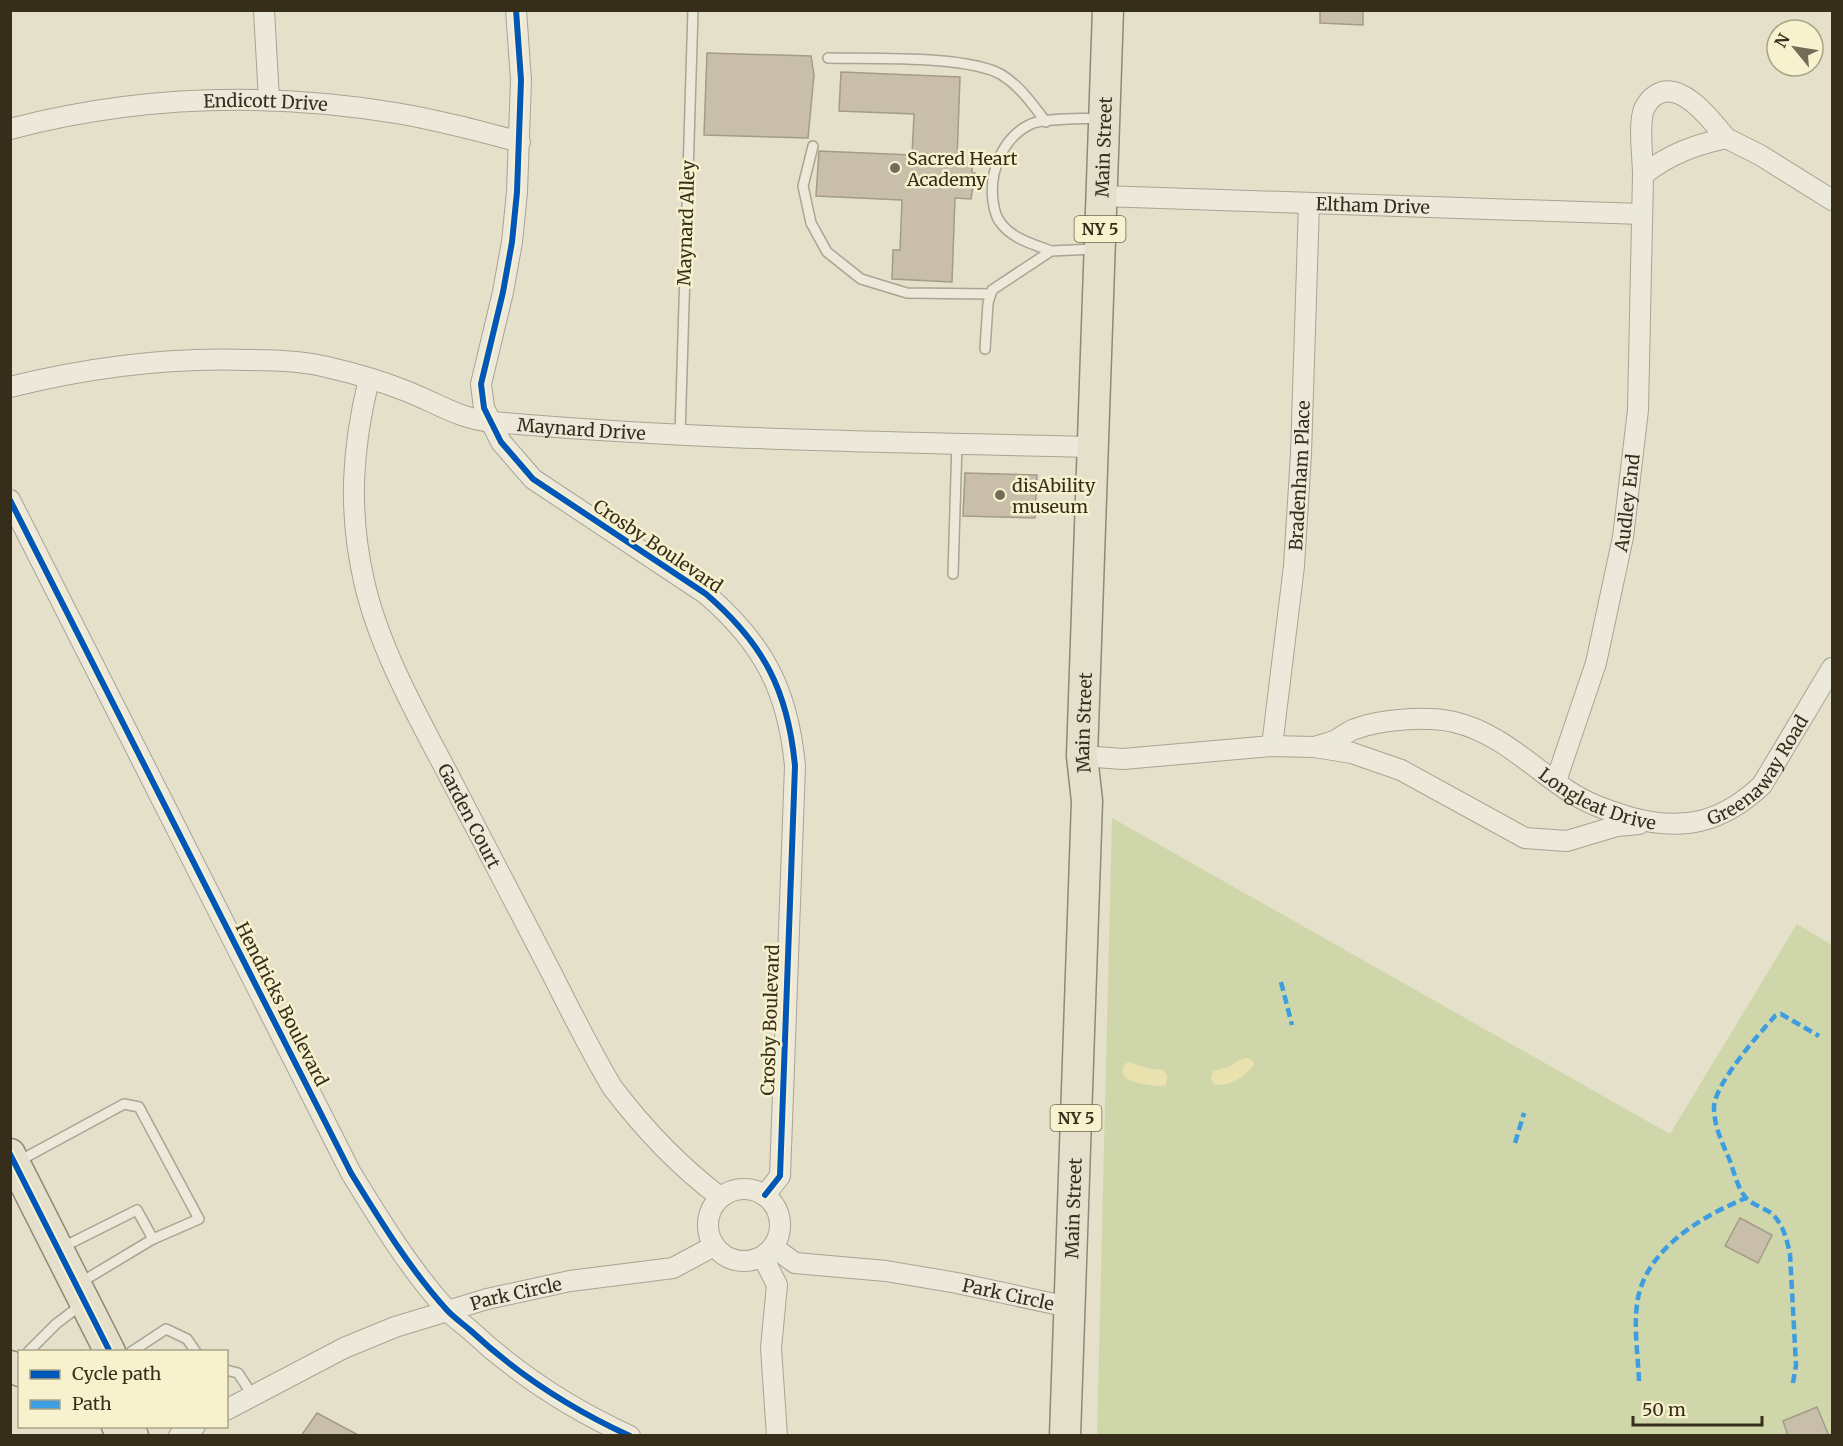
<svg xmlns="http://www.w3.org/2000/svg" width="1843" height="1446" viewBox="0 0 1843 1446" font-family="Merriweather,serif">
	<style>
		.green { fill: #cfd7aa }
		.sand { fill: #eae2ae }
		.building { fill: #c8beaa; stroke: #a49b88; stroke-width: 1.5 }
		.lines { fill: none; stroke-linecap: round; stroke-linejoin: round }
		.service-casing { stroke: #a9a493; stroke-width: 12 }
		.minor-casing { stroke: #a9a493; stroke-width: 22 }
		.primary-casing { stroke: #8e8979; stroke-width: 33 }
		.service { stroke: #ece9db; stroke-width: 9 }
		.minor { stroke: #ece9db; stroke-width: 20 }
		.primary { stroke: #e4e0cc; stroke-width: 30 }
		.quiet { stroke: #3e9ddf; stroke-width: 4.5; stroke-dasharray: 9 4.5; stroke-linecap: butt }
		.cycleway-casing { stroke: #f7f1cd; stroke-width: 10 }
		.cycleway { stroke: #0057b8; stroke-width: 6 }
		.poi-dot { fill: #746c58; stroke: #f7f1cd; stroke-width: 2 }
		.labels { text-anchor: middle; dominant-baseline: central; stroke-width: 5; stroke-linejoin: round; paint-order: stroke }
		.shield { fill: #f7f1cd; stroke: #716850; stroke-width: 1.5 }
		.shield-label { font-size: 16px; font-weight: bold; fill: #372d1b }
		.street-label { font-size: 18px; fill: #372d1b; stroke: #f7f1cd }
		.poi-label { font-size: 18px; fill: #372d1b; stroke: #f7f1cd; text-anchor: start }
	</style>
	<rect width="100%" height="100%" fill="#e4e0c9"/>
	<!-- green -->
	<polygon class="green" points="1112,818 1670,1134 1797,924 1832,945 1832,1435 1097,1436"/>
	<!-- sand -->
	<g class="sand">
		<path d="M 1248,1058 L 1253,1061 L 1254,1064 C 1248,1075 1226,1089 1213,1084 L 1211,1078 L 1213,1071 L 1228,1067 L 1242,1059 Z"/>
		<path d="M 1130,1062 L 1146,1068 L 1163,1070 L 1167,1075 L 1166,1085 C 1159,1088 1132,1083 1126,1078 C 1123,1075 1123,1073 1122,1069 L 1126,1063 Z"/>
	</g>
	<!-- building -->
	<g class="building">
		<polygon points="1320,10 1363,10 1363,25 1320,23"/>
		<polygon points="707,53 811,56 814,75 808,138 704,135"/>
		<polygon points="841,72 960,77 957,159 963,159 963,163 972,164 972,173 975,173 971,199 955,198 952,282 892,279 893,250 900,250 902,200 816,196 819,151 912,155 914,114 839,111"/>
		<polygon points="965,473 1037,475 1035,518 963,516"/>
		<polygon points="1740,1218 1772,1235 1758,1263 1725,1246"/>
		<polygon points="1817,1407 1829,1436 1788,1436 1783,1421"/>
		<polygon points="317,1413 360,1436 301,1436"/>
	</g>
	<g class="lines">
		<!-- service casing -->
		<g class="service-casing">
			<g id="service">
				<path d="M 828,58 C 870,59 969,55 1002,75 C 1021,87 1033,105 1046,122"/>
				<polyline points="813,146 803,186 811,223 827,252 861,279 907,293 991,294"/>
				<path d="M 1051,251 C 1033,244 1012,239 1000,222 C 995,216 994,208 993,201 C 989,171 1003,137 1031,124 C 1043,118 1084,119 1099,118"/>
				<polyline points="985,349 988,303 992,290 1051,251 1095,249"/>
				<polyline points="680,435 693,10"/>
				<polyline points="953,574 957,443"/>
				<polyline points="17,1162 124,1104 139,1107 199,1219 153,1239"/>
				<polyline points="61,1248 137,1210 153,1239 78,1284"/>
				<polyline points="28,1352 56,1324 81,1305"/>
				<polyline points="131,1352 166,1329 187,1339 196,1352"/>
				<polyline points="226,1370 238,1373 253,1396"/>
			</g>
		</g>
		<!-- minor casing -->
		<g class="minor-casing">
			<g id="minor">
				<polyline points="264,10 269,100"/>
				<path d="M 516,10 L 521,80 L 517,192 L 512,242 L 503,292 L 481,384 L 484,408 L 501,442 L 533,479 L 706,594 C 764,644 788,691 795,766 L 780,1176 L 765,1195"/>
				<path id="s1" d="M 10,129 C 136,96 268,92 396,113 C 438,120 479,131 520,142"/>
				<path d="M 1643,175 C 1643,157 1638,125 1644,109 C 1647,103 1651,98 1656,95 C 1681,79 1712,121 1726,138"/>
				<path id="s2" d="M 1101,196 L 1642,214"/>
				<path id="s3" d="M 369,379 C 352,448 348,511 364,581 C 381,657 427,732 462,801 C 492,859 522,917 552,974 C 571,1012 590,1050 612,1087 C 643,1128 679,1166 720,1197"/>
				<path id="s4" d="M 10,387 C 90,367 169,357 250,360 C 275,360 303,361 327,367 C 353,373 381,381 406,391 C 437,403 459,419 493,422 C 692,440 893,442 1093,447"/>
				<path d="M 10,500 L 351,1173 C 380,1220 409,1268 446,1309 C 453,1317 462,1323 470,1330 C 517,1374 571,1409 630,1436"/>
				<path id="s5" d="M 1272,746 L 1294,566 L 1301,454 L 1309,204"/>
				<path id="s6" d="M 1314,747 C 1321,745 1329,743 1336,740 C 1342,737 1348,731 1355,729 C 1381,719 1427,716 1454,722 C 1498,732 1531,766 1567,790 C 1586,803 1606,810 1629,817 C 1682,832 1722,823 1762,785 L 1832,668"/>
				<polyline points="1082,756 1123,759 1272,746 1314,747 1352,753 1401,770 1525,838 1567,841 1617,826 1639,824"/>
				<path id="s7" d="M 1556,781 L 1596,663 L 1623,537 L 1638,410 L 1643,175 C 1669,154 1695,145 1726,138 L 1760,155 L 1832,200"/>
				<circle cx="744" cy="1225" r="36"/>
				<path id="s8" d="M 773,1247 L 795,1263 L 886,1271 L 957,1283 L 1069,1307"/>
				<polyline points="763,1257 777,1285 771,1348 777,1436"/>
				<path id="s9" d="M 226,1410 L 344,1348 L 395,1327 L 487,1299 L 570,1281 L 673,1268 L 714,1246"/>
				<polyline points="179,1436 195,1426"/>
			</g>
		</g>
		<!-- primary casing -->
		<g class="primary-casing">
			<g id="primary">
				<polyline points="10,1154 110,1352"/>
				<polyline points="10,1366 20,1371"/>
				<polyline points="117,1426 133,1436"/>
				<path id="s10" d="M 1065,1436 L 1087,801 L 1082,756 L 1108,10"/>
			</g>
		</g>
		<!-- service -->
		<use href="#service" class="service"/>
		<!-- minor -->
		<use href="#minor" class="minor"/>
		<!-- primary -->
		<use href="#primary" class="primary"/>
		<!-- quiet -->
		<g class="quiet">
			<polyline points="1281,982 1292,1025"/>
			<polyline points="1515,1143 1524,1113"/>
			<path d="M 1639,1381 C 1638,1354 1633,1325 1638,1298 C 1648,1248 1702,1216 1746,1198"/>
			<path d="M 1793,1383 L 1796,1365 L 1790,1254 C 1787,1240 1783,1223 1771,1213 C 1763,1208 1754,1205 1747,1199 C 1738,1190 1734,1172 1730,1161 C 1723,1144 1714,1127 1714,1108 C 1714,1084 1759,1034 1775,1016 L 1781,1014 L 1819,1036"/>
		</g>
		<!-- cycleway casing -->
		<g class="cycleway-casing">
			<g id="cycleway">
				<path d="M 516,10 L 521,80 L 517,192 L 512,242 L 503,292 L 481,384 L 484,408 L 501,442 L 533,479 L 706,594 C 764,644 788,691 795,766 L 780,1176 L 765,1195"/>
				<path d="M 10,500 L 351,1173 C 380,1220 409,1268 446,1309 C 453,1317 462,1323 470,1330 C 517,1374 571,1409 630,1436"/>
				<polyline points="10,1154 110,1352"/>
			</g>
		</g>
		<!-- cycleway -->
		<use href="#cycleway" class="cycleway"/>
	</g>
	<!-- markers -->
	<g class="poi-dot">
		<circle cx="895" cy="168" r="6"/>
		<circle cx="1000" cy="495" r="6"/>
	</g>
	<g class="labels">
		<!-- shield labels -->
		<g class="shield">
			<rect x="1074.5" y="216" width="51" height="26" rx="4.5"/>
			<rect x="1050.5" y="1105" width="51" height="26" rx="4.5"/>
		</g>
		<g class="shield-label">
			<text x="1100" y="229">NY 5</text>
			<text x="1076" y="1118">NY 5</text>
		</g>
		<!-- street labels -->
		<g class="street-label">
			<text stroke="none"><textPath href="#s1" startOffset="258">Endicott Drive</textPath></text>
			<text stroke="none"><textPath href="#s10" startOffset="1290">Main Street</textPath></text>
			<text stroke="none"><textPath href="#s2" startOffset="272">Eltham Drive</textPath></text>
			<text transform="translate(686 223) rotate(-88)">Maynard Alley</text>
			<text stroke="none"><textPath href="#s4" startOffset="584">Maynard Drive</textPath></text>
			<text stroke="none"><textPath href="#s5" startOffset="272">Bradenham Place</textPath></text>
			<text stroke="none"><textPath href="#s7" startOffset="288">Audley End</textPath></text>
			<text transform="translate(658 546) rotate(34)">Crosby Boulevard</text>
			<text stroke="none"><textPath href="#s10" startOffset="714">Main Street</textPath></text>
			<text stroke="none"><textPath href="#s6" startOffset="498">Greenaway Road</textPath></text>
			<text stroke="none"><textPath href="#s6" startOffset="310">Longleat Drive</textPath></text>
			<text stroke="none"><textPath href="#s3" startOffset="462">Garden Court</textPath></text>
			<text transform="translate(282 1004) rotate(63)">Hendricks Boulevard</text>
			<text transform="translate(770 1020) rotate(-88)">Crosby Boulevard</text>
			<text stroke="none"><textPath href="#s10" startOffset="228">Main Street</textPath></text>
			<text stroke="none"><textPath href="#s9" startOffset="314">Park Circle</textPath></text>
			<text stroke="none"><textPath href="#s8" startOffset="243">Park Circle</textPath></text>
		</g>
		<!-- poi labels -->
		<g class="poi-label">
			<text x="907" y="158">Sacred Heart<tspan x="907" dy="21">Academy</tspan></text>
			<text x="1012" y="485">disAbility<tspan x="1012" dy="21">museum</tspan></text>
		</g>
	</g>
	<!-- border -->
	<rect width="1843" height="1446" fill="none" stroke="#372d1b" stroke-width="24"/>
	<!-- legend -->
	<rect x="18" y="1350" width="210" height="78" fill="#f7f1cd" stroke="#aaa386" stroke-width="1.5"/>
	<rect x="30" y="1370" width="30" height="9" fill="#0057b8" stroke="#aaa386" stroke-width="1.5"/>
	<text x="72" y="1380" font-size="18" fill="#372d1b">Cycle path</text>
	<rect x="30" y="1400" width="30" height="9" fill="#3e9ddf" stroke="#aaa386" stroke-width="1.5"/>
	<text x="72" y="1410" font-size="18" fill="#372d1b">Path</text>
	<!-- north arrow -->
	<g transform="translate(1795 48) rotate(300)"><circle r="28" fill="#f7f1cd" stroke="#aaa386" stroke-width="1.5"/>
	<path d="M0-4.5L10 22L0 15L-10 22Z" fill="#746c58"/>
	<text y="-9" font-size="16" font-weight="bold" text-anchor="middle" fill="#372d1b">N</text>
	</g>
	<!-- scale -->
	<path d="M1633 1416v9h129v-9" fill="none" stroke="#372d1b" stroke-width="3"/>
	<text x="1642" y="1416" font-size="18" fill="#372d1b" stroke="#f7f1cd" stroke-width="4.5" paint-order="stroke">50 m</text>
</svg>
